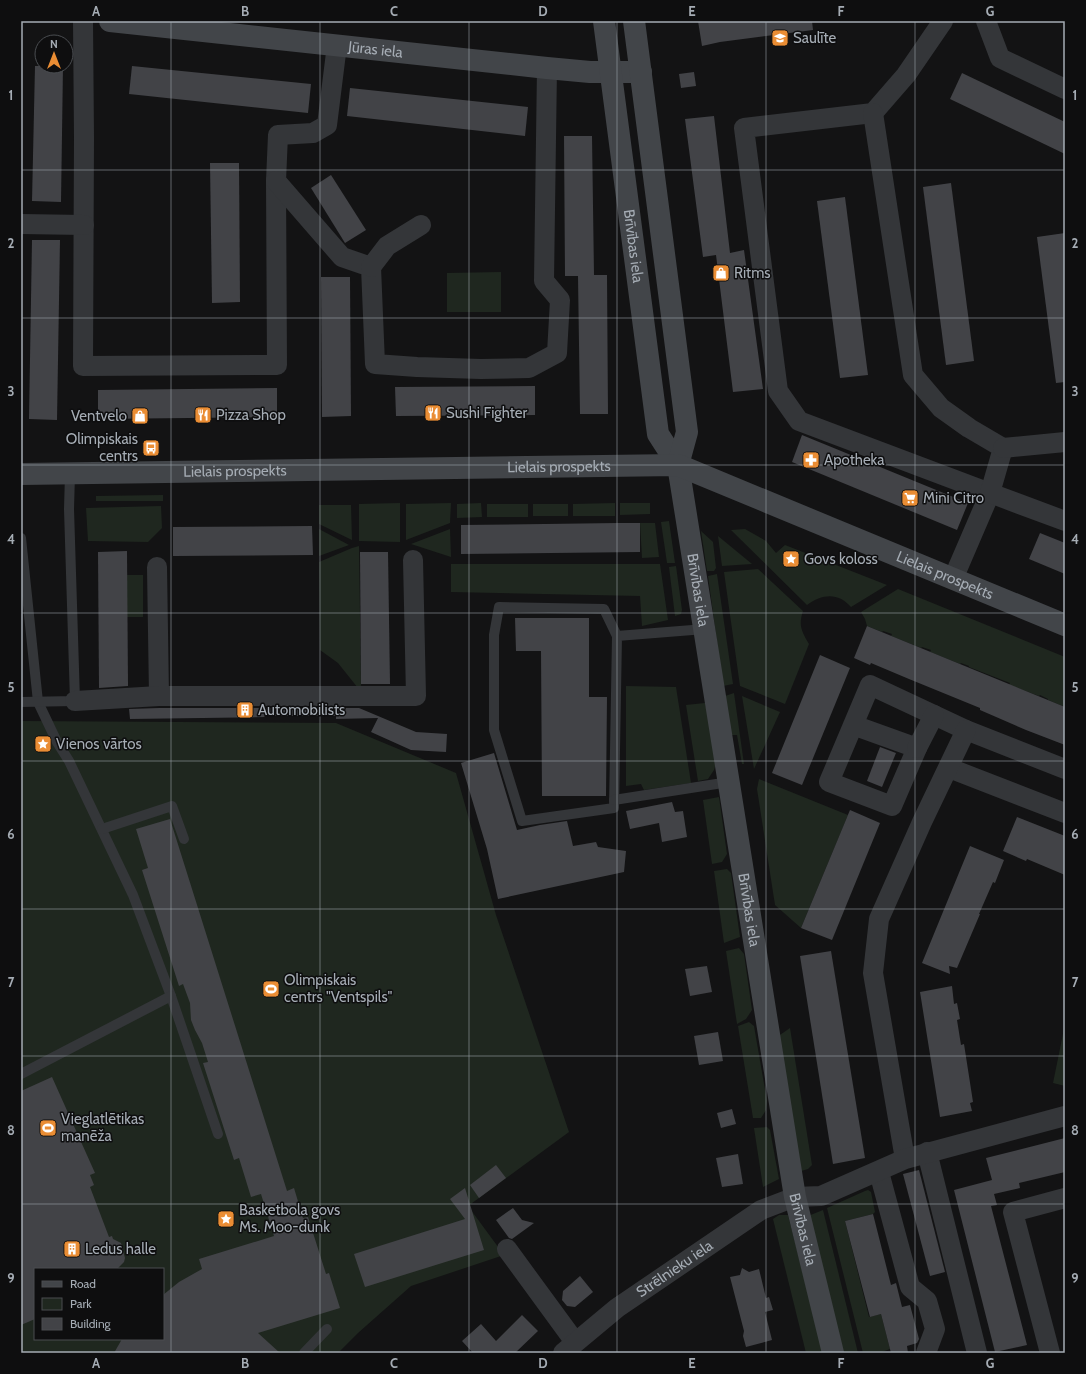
<svg xmlns="http://www.w3.org/2000/svg" width="1086" height="1374" viewBox="0 0 1086 1374" font-family="Cabin,sans-serif">
	<style>
		.green { fill: #1f271f; fill-rule: evenodd }
		.building { fill: #424347 }
		.lines { fill: none; stroke-linecap: round; stroke-linejoin: round }
		.lane { stroke: #343639; stroke-width: 10 }
		.street { stroke: #343639; stroke-width: 20 }
		.secondary { stroke: #424549; stroke-width: 22 }
		.grid { fill: none; stroke: #a5acb4; stroke-width: 1; stroke-opacity: 0.55 }
		.labels { text-anchor: middle; dominant-baseline: central; stroke-width: 3; stroke-linejoin: round; paint-order: stroke }
		.poi-label { font-size: 15px; fill: #a5acb4; stroke: #0e0e0f; text-anchor: start }
		.street-label { font-size: 15px; fill: #a5acb4; stroke: #0e0e0f }
		.neatline { fill: none; stroke: #a5acb4; stroke-width: 1.5 }
		.grid-label { font-size: 13px; text-anchor: middle; font-weight: bold; fill: #a5acb4 }
	</style>
	<rect width="100%" height="100%" fill="#131314"/>
	<!-- green -->
	<g class="green">
		<polygon points="501,272 501,312 447,312 447,273"/>
		<polygon points="163,495 163,501 96,501 96,496"/>
		<polygon points="400,503 400,542 359,541 359,504"/>
		<polygon points="451,503 450,523 406,540 406,504"/>
		<polygon points="481,503 482,517 457,518 457,504"/>
		<polygon points="615,503 615,516 573,516 573,504"/>
		<polygon points="620,503 650,503 650,514 620,515"/>
		<rect x="487" y="504" width="41" height="13"/>
		<rect x="533" y="504" width="35" height="12"/>
		<polygon points="319,505 351,505 352,540 319,524"/>
		<polygon points="161,506 162,528 148,542 88,541 86,508"/>
		<polygon points="669,521 675,563 667,563 661,522"/>
		<polygon points="640,523 655,523 659,557 642,558"/>
		<polygon points="319,529 349,545 319,556"/>
		<polygon points="450,529 451,557 411,544"/>
		<path d="M 745,529 L 766,541 L 776,553 L 785,545 L 887,585 L 851,607 C 838,592 822,594 807,605 L 731,530 Z"/>
		<polygon points="701,531 713,542 716,568 714,571 707,571"/>
		<polygon points="718,536 752,564 722,566"/>
		<polygon points="359,546 361,688 358,688 338,663 320,650 319,562 352,548"/>
		<polygon points="451,564 660,564 668,620 642,626 640,596 451,592"/>
		<polygon points="676,566 682,610 681,614 675,616 669,567"/>
		<path d="M 758,569 L 803,611 C 798,626 802,632 809,644 L 785,704 L 740,686 L 724,572 Z"/>
		<polygon points="717,574 733,684 723,686 708,576"/>
		<rect x="127" y="575" width="16" height="42"/>
		<polygon points="898,589 1065,657 1065,707 1048,700 1048,699 1040,695 1039,696 1009,685 1010,683 969,667 969,666 961,663 960,664 930,652 931,650 922,647 921,648 891,636 892,634 883,631 882,632 867,626 865,619 861,612"/>
		<polygon points="626,686 676,687 691,783 644,790 641,784 626,786"/>
		<polygon points="734,693 744,764 742,764 737,735 729,735 725,696"/>
		<polygon points="742,696 780,712 754,769"/>
		<polygon points="705,703 717,760 714,770 708,779 698,781 686,705"/>
		<path d="M 21,721 L 336,723 L 456,773 L 496,915 L 569,1132 L 468,1206 L 504,1255 L 411,1286 L 358,1333 L 338,1353 L 21,1353 ZM 35,1269 L 163,1269 L 163,1339 L 35,1339 Z"/>
		<polygon points="759,779 848,815 801,928 775,905 757,789"/>
		<polygon points="719,797 727,854 722,862 712,864 703,800"/>
		<polygon points="727,869 731,873 740,937 724,943 714,871"/>
		<polygon points="739,948 744,954 752,1010 746,1019 737,1024 726,951"/>
		<polygon points="749,1022 754,1026 767,1101 766,1110 761,1118 753,1118 738,1026"/>
		<polygon points="1065,1024 1065,1086 1053,1083"/>
		<polygon points="790,1028 812,1165 808,1169 798,1172 777,1037"/>
		<polygon points="767,1127 770,1130 779,1179 763,1187 754,1128"/>
		<polygon points="868,1190 871,1192 875,1212 873,1214 845,1221 869,1317 881,1314 890,1349 879,1353 863,1353 827,1208 865,1191"/>
		<polygon points="823,1210 858,1353 843,1353 808,1216"/>
		<polygon points="779,1215 788,1215 823,1353 806,1353 773,1219"/>
	</g>
	<!-- building -->
	<g class="building">
		<polygon points="698,21 812,21 813,30 720,42 702,46"/>
		<polygon points="35,66 63,66 61,202 32,201"/>
		<polygon points="132,66 311,84 308,113 129,94"/>
		<polygon points="694,72 696,86 681,88 679,74"/>
		<polygon points="962,73 1065,122 1065,154 950,99"/>
		<polygon points="350,88 528,107 525,136 347,116"/>
		<polygon points="714,116 730,253 744,250 763,389 733,392 716,255 703,257 685,119"/>
		<polygon points="564,136 592,136 594,275 607,275 608,414 580,414 578,276 565,276"/>
		<polygon points="210,163 239,163 240,302 212,303"/>
		<polygon points="331,175 366,230 345,243 311,188"/>
		<polygon points="951,183 974,361 946,365 923,187"/>
		<polygon points="845,197 868,375 840,378 817,201"/>
		<polygon points="1065,233 1065,382 1056,383 1037,237"/>
		<polygon points="32,240 60,240 57,420 29,419"/>
		<polygon points="321,277 350,277 351,416 322,417"/>
		<polygon points="535,386 535,415 396,416 395,387"/>
		<polygon points="277,388 277,417 98,419 98,390"/>
		<polygon points="802,435 968,503 957,530 792,462"/>
		<polygon points="618,523 640,523 640,552 461,554 461,525"/>
		<polygon points="312,526 313,555 173,556 173,527"/>
		<polygon points="1040,533 1065,543 1065,574 1029,559"/>
		<polygon points="127,551 128,686 99,688 98,552"/>
		<polygon points="360,552 388,552 390,684 361,684"/>
		<polygon points="515,618 589,618 589,697 607,697 606,796 542,796 541,651 516,651"/>
		<polygon points="867,626 1065,707 1065,745 1026,730 980,710 980,708 909,679 871,663 870,665 854,658"/>
		<polygon points="820,655 850,668 802,785 772,773"/>
		<polygon points="159,708 359,708 416,732 447,734 446,752 411,750 371,732 378,718 336,719 336,716 264,716 265,717 130,719 129,709"/>
		<polygon points="880,747 896,753 882,787 867,781"/>
		<polygon points="494,753 517,830 540,825 567,821 573,846 596,842 598,847 626,851 624,872 498,899 487,849 461,763"/>
		<polygon points="672,802 675,812 683,811 687,837 662,842 659,823 630,829 626,811"/>
		<polygon points="850,810 880,823 832,940 801,928"/>
		<polygon points="1017,817 1065,836 1065,875 1027,859 1026,861 1003,851"/>
		<polygon points="170,819 287,1191 294,1188 303,1218 308,1217 326,1274 329,1273 340,1308 258,1333 280,1353 114,1353 122,1339 163,1339 163,1295 179,1282 202,1269 199,1259 274,1236 261,1194 251,1197 239,1158 234,1160 203,1063 208,1062 202,1043 195,1030 191,1020 190,1003 183,984 179,986 142,870 148,868 136,829"/>
		<polygon points="970,846 1004,860 995,883 993,882 979,914 980,914 957,968 949,966 950,974 922,963"/>
		<polygon points="831,951 865,1158 833,1164 800,956"/>
		<polygon points="707,966 712,992 690,996 685,969"/>
		<polygon points="952,986 954,1004 957,1003 960,1019 957,1020 961,1045 964,1044 973,1102 970,1103 972,1111 940,1117 920,992"/>
		<polygon points="718,1032 723,1061 699,1065 694,1036"/>
		<polygon points="52,1077 95,1173 90,1175 94,1185 90,1187 109,1237 112,1236 113,1239 121,1243 125,1258 124,1262 117,1269 35,1269 35,1319 21,1325 21,1091"/>
		<polygon points="732,1109 736,1124 721,1128 717,1113"/>
		<polygon points="1065,1138 1065,1172 1019,1183 1020,1188 994,1194 997,1205 991,1206 1027,1345 995,1352 954,1190 992,1180 986,1158"/>
		<polygon points="738,1154 743,1184 722,1187 716,1158"/>
		<polygon points="496,1165 506,1178 479,1198 470,1185"/>
		<polygon points="919,1170 945,1272 930,1276 903,1174"/>
		<polygon points="465,1188 484,1250 365,1287 354,1254 465,1219 450,1199"/>
		<polygon points="513,1208 522,1220 534,1223 512,1239 509,1238 496,1220"/>
		<polygon points="873,1214 891,1285 896,1283 902,1307 910,1305 919,1339 917,1343 907,1346 908,1353 891,1353 881,1314 870,1317 845,1221"/>
		<polygon points="742,1268 749,1272 759,1269 766,1298 769,1297 773,1310 765,1312 772,1340 746,1347 743,1336 744,1331 730,1277 740,1275"/>
		<polygon points="580,1276 593,1292 575,1307 567,1306 562,1300 563,1291"/>
		<polygon points="522,1315 538,1331 515,1353 473,1353 462,1341 481,1324 496,1341"/>
	</g>
	<g class="lines">
		<!-- lane -->
		<g class="lane">
			<polyline points="21,538 38,702 57,742 69,761 133,895 171,996 218,1134"/>
			<polyline points="617,636 614,808 522,821 494,730 494,635 499,607 604,609 617,636 705,629"/>
			<polyline points="21,702 75,701 69,509 70,474"/>
			<polyline points="614,800 729,782"/>
			<polyline points="102,829 172,806 184,839"/>
			<polyline points="21,1074 171,996"/>
			<polyline points="304,1353 327,1329"/>
		</g>
		<!-- street -->
		<g class="street">
			<polyline points="83,21 84,138 83,366 277,365 276,181 278,135 313,133 327,125 337,45"/>
			<polyline points="943,21 906,75 873,113 744,128 778,391 799,421 990,493 953,579"/>
			<polyline points="986,21 1000,58 1065,89"/>
			<polyline points="873,113 913,375 941,408 969,428 1003,448 990,493 1065,521"/>
			<polyline points="276,181 342,257 371,267 375,364 417,367 481,369 529,368 557,353 560,300 544,281 547,68"/>
			<polyline points="21,224 84,225"/>
			<polyline points="371,267 387,246 421,225"/>
			<polyline points="1003,448 1065,442"/>
			<polyline points="157,567 159,696"/>
			<polyline points="75,701 159,696 416,696 413,560"/>
			<polyline points="853,725 917,748 892,806 829,782 870,685 966,730 1065,769"/>
			<polyline points="917,748 934,715"/>
			<polyline points="949,768 1065,813"/>
			<polyline points="927,1152 977,1353"/>
			<polyline points="905,1159 873,973 879,919 922,822 966,730"/>
			<polyline points="879,1172 910,1287 927,1301 935,1329 926,1353"/>
			<polyline points="507,1249 575,1342"/>
			<path id="s1" d="M 563,1353 L 617,1308 L 761,1210 L 795,1197 L 821,1196 L 905,1159 L 1065,1116"/>
			<polyline points="1050,1353 1013,1212 1065,1198"/>
		</g>
		<!-- secondary -->
		<g class="secondary">
			<path id="s2" d="M 110,21 L 547,68 L 590,72 L 641,72"/>
			<path id="s3" d="M 604,21 L 658,434 L 678,465 L 795,1197 L 833,1353"/>
			<polyline points="634,21 687,432 678,465"/>
			<path id="s4" d="M 21,474 L 678,465 L 1065,625"/>
		</g>
	</g>
	<!-- grid -->
	<path class="grid" d="M 171,21 L 171,1353M 320,21 L 320,1353M 469,21 L 469,1353M 617,21 L 617,1353M 766,21 L 766,1353M 915,21 L 915,1353M 21,170 L 1065,170M 21,318 L 1065,318M 21,465 L 1065,465M 21,613 L 1065,613M 21,761 L 1065,761M 21,909 L 1065,909M 21,1056 L 1065,1056M 21,1204 L 1065,1204"/>
	<!-- icons -->
	<defs>
		<g id="school-square" transform="scale(0.9)"><rect x="-9" y="-9" width="18" height="18" rx="4" fill="#ea8d34" stroke="#0e0e0f"/><path d="M0-5L7-2L0 1L-7-2ZM-4 1L0 2.5L4 1V4Q0 6-4 4Z" fill="#fff"/></g>
		<g id="shop-square" transform="scale(0.9)"><rect x="-9" y="-9" width="18" height="18" rx="4" fill="#ea8d34" stroke="#0e0e0f"/><path d="M-5-2.5h2.3a2.7 3.5 0 0 1 5.4 0H5L5.5 6h-11ZM-1.5-2.5h3a1.5 2.3 0 0 0-3 0Z" fill="#fff"/></g>
		<g id="restaurant-square" transform="scale(0.9)"><rect x="-9" y="-9" width="18" height="18" rx="4" fill="#ea8d34" stroke="#0e0e0f"/><path d="M-5-6h1v4h1v-4h1v4h1v-4h1v5L-1.5 .5V6h-2V.5L-5-1ZM5-6V6H3V1.5H1.5Q1.5-4 5-6Z" fill="#fff"/></g>
		<g id="bus-square" transform="scale(0.9)"><rect x="-9" y="-9" width="18" height="18" rx="4" fill="#ea8d34" stroke="#0e0e0f"/><path d="M-5-6H5V4H4V6H2V4H-2V6H-4V4H-5ZM-3.5-4V0h7V-4ZM-3.5 1.2v1.5H-2V1.2ZM2 1.2v1.5H3.5V1.2Z" fill="#fff"/></g>
		<g id="pharmacy-square" transform="scale(0.9)"><rect x="-9" y="-9" width="18" height="18" rx="4" fill="#ea8d34" stroke="#0e0e0f"/><path d="M-2-6h4v4h4v4h-4v4h-4v-4h-4v-4h4Z" fill="#fff"/></g>
		<g id="supermarket-square" transform="scale(0.9)"><rect x="-9" y="-9" width="18" height="18" rx="4" fill="#ea8d34" stroke="#0e0e0f"/><path d="M-6-5.5h2.5l.6 2H6L4.5 2H-2.5L-4.4-4H-6ZM-1.5 3.2a1.3 1.3 0 1 0 .1 0ZM3 3.2a1.3 1.3 0 1 0 .1 0Z" fill="#fff"/></g>
		<g id="sight-square" transform="scale(0.9)"><rect x="-9" y="-9" width="18" height="18" rx="4" fill="#ea8d34" stroke="#0e0e0f"/><path d="M0-6L1.8-2.2L6-1.7L2.9 1.2L3.7 5.4L0 3.3L-3.7 5.4L-2.9 1.2L-6-1.7L-1.8-2.2Z" fill="#fff"/></g>
		<g id="building-square" transform="scale(0.9)"><rect x="-9" y="-9" width="18" height="18" rx="4" fill="#ea8d34" stroke="#0e0e0f"/><path d="M-4-6H4V6H1V3H-1V6H-4ZM-2.5-4.3h1.7v1.8h-1.7ZM.8-4.3h1.7v1.8H.8ZM-2.5-1h1.7V.8h-1.7ZM.8-1h1.7V.8H.8Z" fill="#fff"/></g>
		<g id="stadium-square" transform="scale(0.9)"><rect x="-9" y="-9" width="18" height="18" rx="4" fill="#ea8d34" stroke="#0e0e0f"/><path d="M0-5a6.5 5 0 1 0 0 10a6.5 5 0 1 0 0-10ZM-3.5-1.8h7v3.6h-7Z" fill="#fff"/></g>
	</defs>
	<g fill-rule="evenodd">
		<use href="#school-square" x="780" y="38"/>
		<use href="#shop-square" x="721" y="273"/>
		<use href="#restaurant-square" x="433" y="413"/>
		<use href="#restaurant-square" x="203" y="415"/>
		<use href="#shop-square" x="140" y="416"/>
		<use href="#bus-square" x="151" y="448"/>
		<use href="#pharmacy-square" x="811" y="460"/>
		<use href="#supermarket-square" x="910" y="498"/>
		<use href="#sight-square" x="791" y="559"/>
		<use href="#building-square" x="245" y="710"/>
		<use href="#sight-square" x="43" y="744"/>
		<use href="#stadium-square" x="271" y="989"/>
		<use href="#stadium-square" x="48" y="1128"/>
		<use href="#sight-square" x="226" y="1219"/>
		<use href="#building-square" x="72" y="1249"/>
	</g>
	<g class="labels">
		<!-- poi labels -->
		<g class="poi-label">
			<text x="793" y="38">Saulīte</text>
			<text x="734" y="273">Ritms</text>
			<text x="446" y="413">Sushi Fighter</text>
			<text x="216" y="415">Pizza Shop</text>
			<text x="127" y="416" text-anchor="end">Ventvelo</text>
			<text x="138" y="439" text-anchor="end">Olimpiskais<tspan x="138" dy="17">centrs</tspan></text>
			<text x="824" y="460">Apotheka</text>
			<text x="923" y="498">Mini Citro</text>
			<text x="804" y="559">Govs koloss</text>
			<text x="258" y="710">Automobilists</text>
			<text x="56" y="744">Vienos vārtos</text>
			<text x="284" y="980">Olimpiskais<tspan x="284" dy="17">centrs "Ventspils"</tspan></text>
			<text x="61" y="1119">Vieglatlētikas<tspan x="61" dy="17">manēža</tspan></text>
			<text x="239" y="1210">Basketbola govs<tspan x="239" dy="17">Ms. Moo-dunk</tspan></text>
			<text x="85" y="1249">Ledus halle</text>
		</g>
		<!-- street labels -->
		<g class="street-label">
			<text stroke="none"><textPath href="#s2" startOffset="267">Jūras iela</textPath></text>
			<text stroke="none"><textPath href="#s3" startOffset="227">Brīvības iela</textPath></text>
			<text stroke="none"><textPath href="#s4" startOffset="538">Lielais prospekts</textPath></text>
			<text stroke="none"><textPath href="#s4" startOffset="214">Lielais prospekts</textPath></text>
			<text stroke="none"><textPath href="#s4" startOffset="946">Lielais prospekts</textPath></text>
			<text stroke="none"><textPath href="#s3" startOffset="580">Brīvības iela</textPath></text>
			<text stroke="none"><textPath href="#s3" startOffset="904">Brīvības iela</textPath></text>
			<text stroke="none"><textPath href="#s3" startOffset="1228">Brīvības iela</textPath></text>
			<text stroke="none"><textPath href="#s1" startOffset="140">Strēlnieku iela</textPath></text>
		</g>
	</g>
	<!-- border -->
	<rect width="1086" height="1374" fill="none" stroke="#0e0e0f" stroke-width="44"/>
	<!-- legend -->
	<rect x="34" y="1268" width="130" height="72" fill="#0e0e0f" stroke="#4a4d51"/>
	<rect x="42" y="1281" width="20" height="6" fill="#424549" stroke="#4a4d51"/>
	<text x="70" y="1288" font-size="12" fill="#a5acb4">Road</text>
	<rect x="42" y="1298" width="20" height="12" fill="#1f271f" stroke="#4a4d51"/>
	<text x="70" y="1308" font-size="12" fill="#a5acb4">Park</text>
	<rect x="42" y="1318" width="20" height="12" fill="#424347" stroke="#4a4d51"/>
	<text x="70" y="1328" font-size="12" fill="#a5acb4">Building</text>
	<!-- north arrow -->
	<g transform="translate(54 54)"><circle r="19" fill="#0e0e0f" stroke="#4a4d51"/>
	<path d="M0-3L7 15L0 10L-7 15Z" fill="#ea8d34"/>
	<text y="-6" font-size="11" font-weight="bold" text-anchor="middle" fill="#a5acb4">N</text>
	</g>
	<rect x="22" y="22" width="1042" height="1330" class="neatline"/>
	<g class="grid-label">
		<text x="96" y="16">A</text>
		<text x="245" y="16">B</text>
		<text x="394" y="16">C</text>
		<text x="543" y="16">D</text>
		<text x="692" y="16">E</text>
		<text x="841" y="16">F</text>
		<text x="990" y="16">G</text>
		<text x="11" y="100">1</text>
		<text x="1075" y="100">1</text>
		<text x="11" y="248">2</text>
		<text x="1075" y="248">2</text>
		<text x="11" y="396">3</text>
		<text x="1075" y="396">3</text>
		<text x="11" y="544">4</text>
		<text x="1075" y="544">4</text>
		<text x="11" y="692">5</text>
		<text x="1075" y="692">5</text>
		<text x="11" y="839">6</text>
		<text x="1075" y="839">6</text>
		<text x="11" y="987">7</text>
		<text x="1075" y="987">7</text>
		<text x="11" y="1135">8</text>
		<text x="1075" y="1135">8</text>
		<text x="11" y="1283">9</text>
		<text x="1075" y="1283">9</text>
		<text x="96" y="1368">A</text>
		<text x="245" y="1368">B</text>
		<text x="394" y="1368">C</text>
		<text x="543" y="1368">D</text>
		<text x="692" y="1368">E</text>
		<text x="841" y="1368">F</text>
		<text x="990" y="1368">G</text>
	</g>
</svg>
